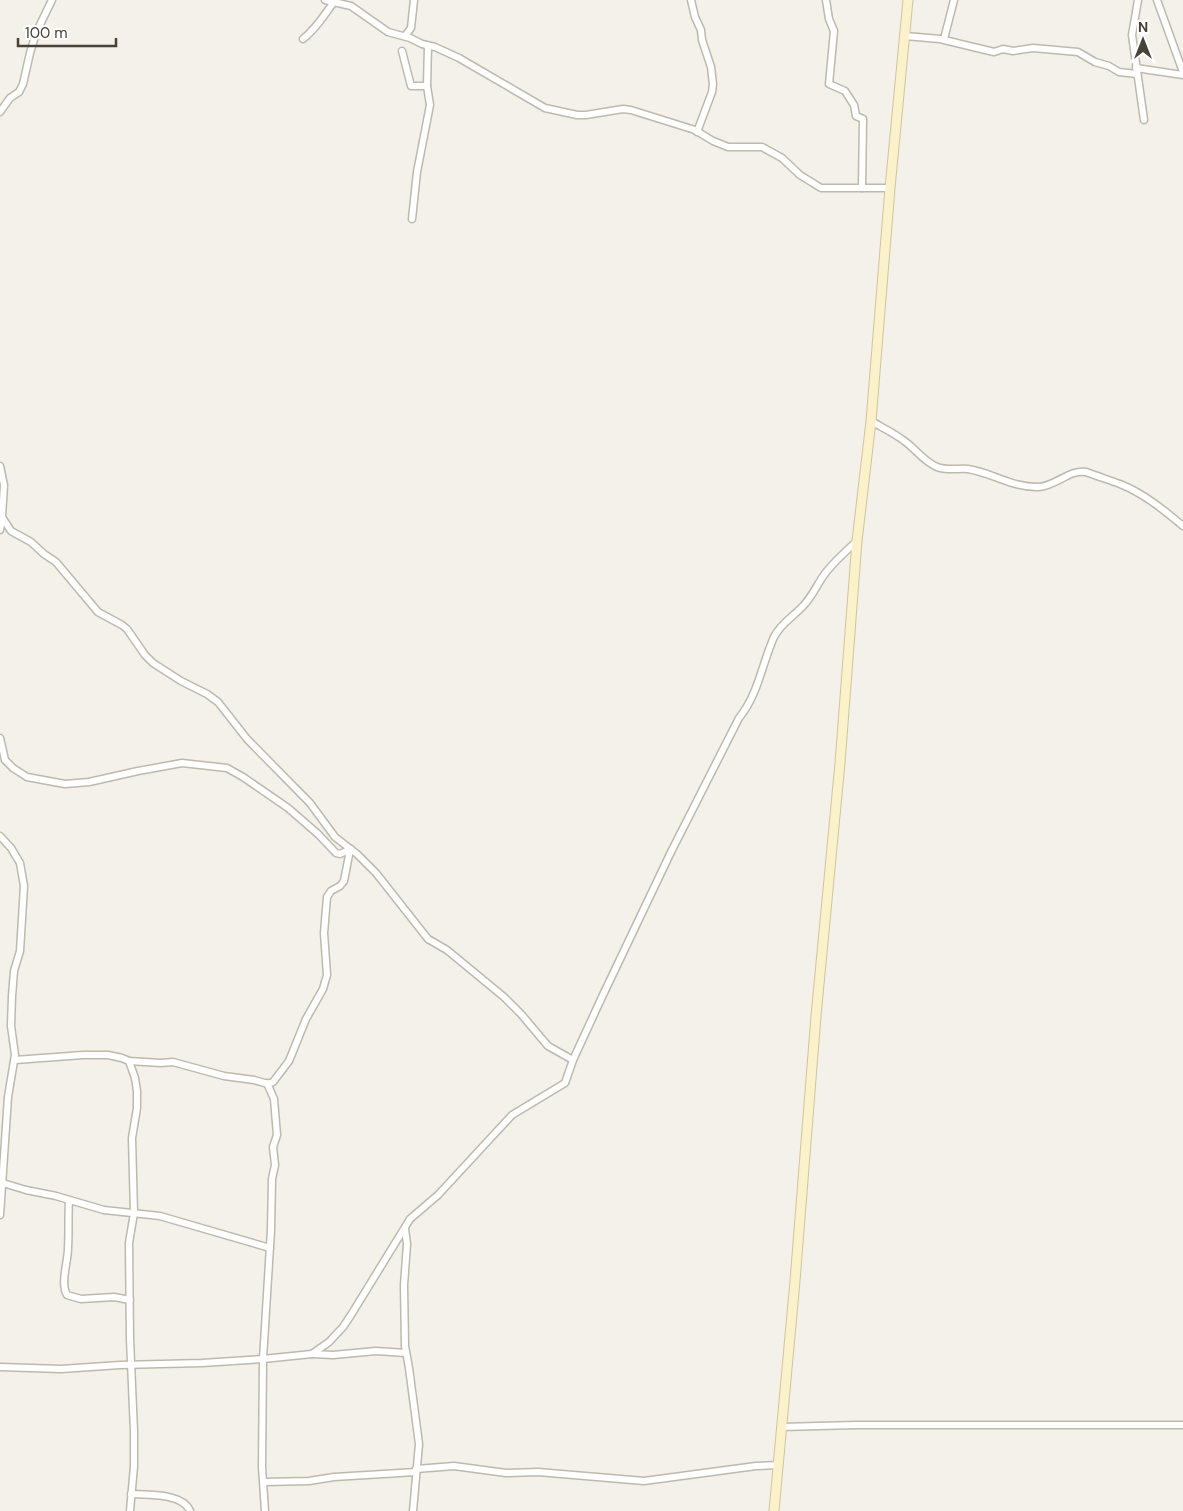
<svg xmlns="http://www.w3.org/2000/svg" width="1183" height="1511" viewBox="0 0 1183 1511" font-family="'DM Sans',sans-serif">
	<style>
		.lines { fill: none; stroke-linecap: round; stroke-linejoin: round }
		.minor-casing { stroke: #beb9ac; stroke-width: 9 }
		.secondary-casing { stroke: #d0c59b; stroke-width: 11 }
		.minor { stroke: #fff; stroke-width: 6 }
		.secondary { stroke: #fbf1cb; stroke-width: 9 }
	</style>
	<rect width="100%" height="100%" fill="#f3f1e9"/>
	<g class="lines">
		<!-- minor casing -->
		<g class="minor-casing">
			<g id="minor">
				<polyline points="325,0 351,6 388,32 410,38 422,44 435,47 459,58 545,108 577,115 586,115 623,109 631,110 695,130 713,141 728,147 762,147 782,158 800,175 821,188 890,188"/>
				<polyline points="691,0 695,17 701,30 702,40 711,67 713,84 712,92 697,132"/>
				<polyline points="826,0 829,19 834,31 829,84 845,91 854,105 856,116 863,119 862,188"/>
				<polyline points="1138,0 1132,35 1144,120"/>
				<polyline points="1157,0 1183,72"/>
				<polyline points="405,36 411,28 414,0"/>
				<polyline points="905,36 940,39 994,52 1003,49 1013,51 1033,48 1078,52 1095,62 1109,66 1119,72 1137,74"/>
				<path d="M 303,39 C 317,28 324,15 334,2"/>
				<polyline points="944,39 954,0"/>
				<polyline points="402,51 411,86 427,86"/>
				<polyline points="1136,68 1183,75"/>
				<polyline points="0,112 10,98 19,92 23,84 30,53 36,33 52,0"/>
				<polyline points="412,219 417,172 430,105 427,86 428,46"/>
				<path d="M 871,421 C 883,428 896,434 907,443 C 917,451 925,462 937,467 C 947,471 958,468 968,469 C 993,473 1013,488 1039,487 C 1056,486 1070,469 1086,472 C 1097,476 1109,480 1120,484 C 1143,493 1164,510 1183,526"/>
				<polyline points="0,466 4,485 2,517 11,531 31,542 44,554 56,562 98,612 122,625 127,629 145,655 153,663 181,681 207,694 218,702 247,739 310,803 335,837 357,854 376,873 428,939 447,950 504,997 521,1014 548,1046 573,1060"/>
				<polyline points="0,530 2,520"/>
				<polyline points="0,738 5,760 13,768 27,777 65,784 89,782 138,771 182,763 227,768 243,777 288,808 318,834 336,853 340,854 351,849"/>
				<polyline points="0,836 11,848 20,863 24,886 20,951 14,971 12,996 11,1026 15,1055 8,1097 0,1215"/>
				<polyline points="15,1060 83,1055 108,1055 122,1058 129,1061 161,1063 173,1062 224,1076 254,1080 268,1084 273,1082 289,1061 306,1019 323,989 327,975 324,933 327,897 331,891 340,886 344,881 350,850"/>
				<polyline points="129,1061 135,1078 137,1091 137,1108 132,1138 134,1213 129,1243 130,1339 134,1432 134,1466 130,1511"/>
				<polyline points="3,1183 26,1190 56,1196 104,1210 160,1216 270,1248"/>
				<path d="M 69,1200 C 68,1216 69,1232 68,1248 C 68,1262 60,1283 67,1295 L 81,1299 L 114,1297 L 130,1300"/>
				<polyline points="405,1229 407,1244 404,1285 405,1346 409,1368 419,1444 413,1511"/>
				<polyline points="312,1354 333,1355 376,1351 406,1353"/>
				<path d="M 0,1367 L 61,1369 L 120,1365 L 202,1363 L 263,1359 L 312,1354 L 329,1342 L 343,1327 L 351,1315 L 410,1219 L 438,1195 L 512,1115 L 565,1083 L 573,1060 L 602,997 L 671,852 L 739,718 C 758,695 762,664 774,637 C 781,623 793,617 803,606 C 813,596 818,582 827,571 C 836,560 847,550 857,541"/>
				<polyline points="781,1427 856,1425 1183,1425"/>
				<polyline points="416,1469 454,1466 506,1473 538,1472 644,1481 756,1466 778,1465"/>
				<polyline points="264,1482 309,1481 334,1477 416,1472"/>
				<path d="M 131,1494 C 148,1495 183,1493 190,1511"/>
				<polyline points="265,1511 262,1467 263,1359 271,1230 272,1179 275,1165 273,1147 277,1135 274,1099 267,1083"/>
			</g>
		</g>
		<!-- secondary casing -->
		<g class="secondary-casing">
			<polyline id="secondary" points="774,1511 795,1281 816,1016 840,763 857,541 871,421 890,188 908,0"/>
		</g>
		<!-- minor -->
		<use href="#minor" class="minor"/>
		<!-- secondary -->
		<use href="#secondary" class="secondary"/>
	</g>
	<!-- north arrow -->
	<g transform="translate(1143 40)" stroke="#ffffff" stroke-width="4" paint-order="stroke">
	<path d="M0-4L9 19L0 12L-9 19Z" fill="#474138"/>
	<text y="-8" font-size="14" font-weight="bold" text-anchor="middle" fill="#474138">N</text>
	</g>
	<!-- scale -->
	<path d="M18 38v8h98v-8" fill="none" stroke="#474138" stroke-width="2.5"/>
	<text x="25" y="38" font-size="15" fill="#474138" stroke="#ffffff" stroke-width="4" paint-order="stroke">100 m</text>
</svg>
